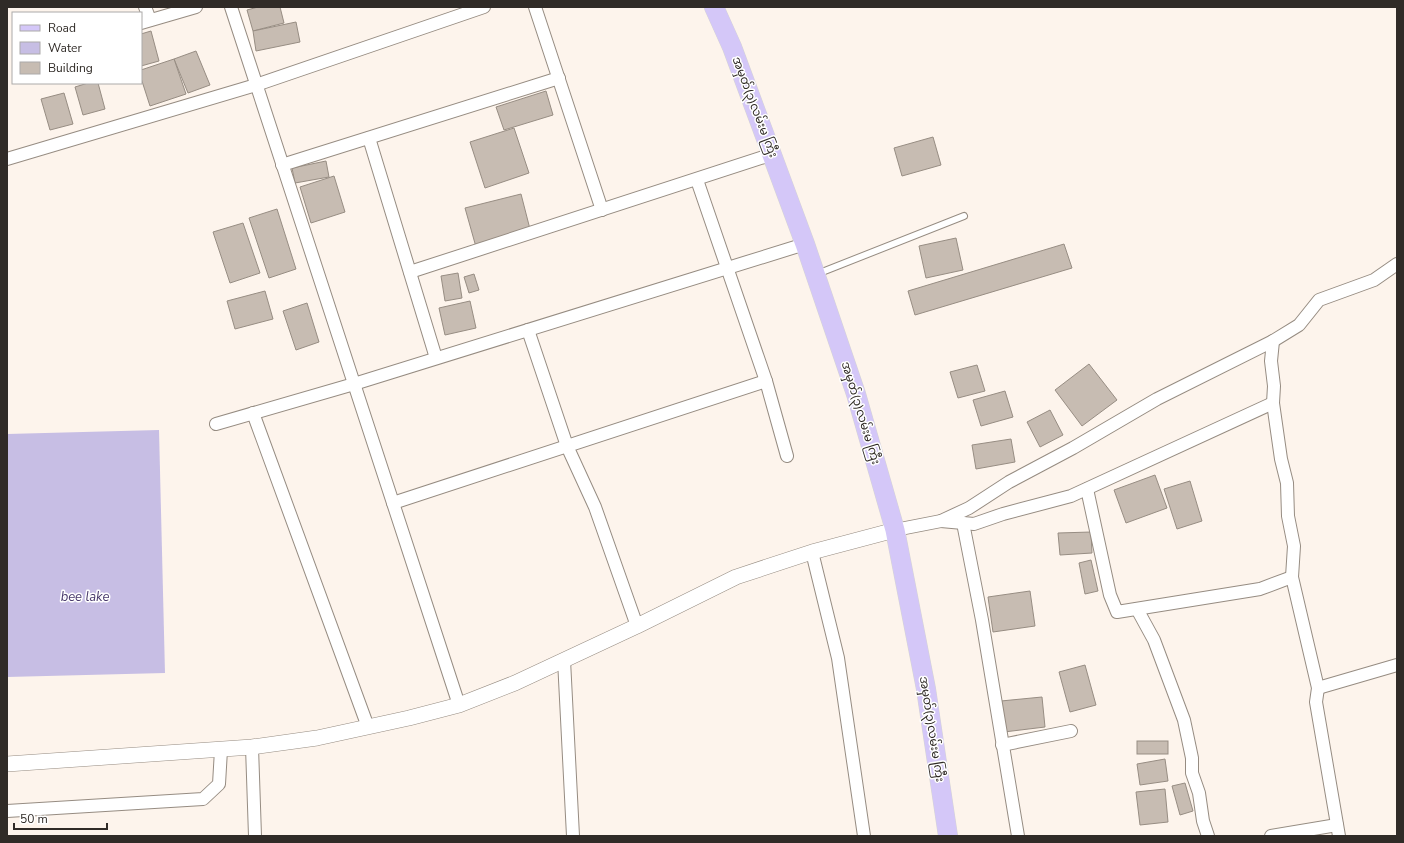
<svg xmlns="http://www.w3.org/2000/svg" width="1404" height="843" viewBox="0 0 1404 843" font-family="'Nunito Sans','Noto Sans Myanmar',sans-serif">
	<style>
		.water { fill: #c7bee4 }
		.building { fill: #c7bcb2; stroke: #978d83 }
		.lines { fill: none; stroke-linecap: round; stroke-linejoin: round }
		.service-casing { stroke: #968c82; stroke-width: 8 }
		.minor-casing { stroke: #968c82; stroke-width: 14 }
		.tertiary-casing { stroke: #968c82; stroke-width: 16 }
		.primary-casing { stroke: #d6d5d4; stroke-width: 20 }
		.service { stroke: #fff; stroke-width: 6 }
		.minor { stroke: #fff; stroke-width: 12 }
		.tertiary { stroke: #fff; stroke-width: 15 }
		.primary { stroke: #d4c7f8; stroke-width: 19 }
		.labels { text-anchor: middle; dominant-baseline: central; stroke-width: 3; stroke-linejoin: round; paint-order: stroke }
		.street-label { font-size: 12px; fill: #302b27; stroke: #fff }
		.water-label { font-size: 13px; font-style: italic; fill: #48396b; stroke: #fff }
	</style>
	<rect width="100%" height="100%" fill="#fdf4ec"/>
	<!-- water -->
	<polygon class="water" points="159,430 165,673 7,677 7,434"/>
	<!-- building -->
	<g class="building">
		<polygon points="258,7 280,7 284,23 253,31 247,10"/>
		<polygon points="296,22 300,42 256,51 253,31"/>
		<polygon points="151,31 159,61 141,66 141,34"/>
		<polygon points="196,51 210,85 188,93 174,59"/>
		<polygon points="174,59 186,94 150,106 141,78 141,70"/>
		<polygon points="88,83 98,83 105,109 83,115 75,87"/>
		<polygon points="546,91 553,115 504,130 496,107"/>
		<polygon points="64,93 73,124 50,130 41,99"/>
		<polygon points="514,128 529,173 485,188 470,142"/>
		<polygon points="933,137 941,165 902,176 894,148"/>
		<polygon points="326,161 329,177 295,183 292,168"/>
		<polygon points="334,176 345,212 311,223 300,187"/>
		<polygon points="521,194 531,233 476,247 465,208"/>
		<polygon points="277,209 296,269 269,278 249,218"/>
		<polygon points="243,223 260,273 230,283 213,232"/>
		<polygon points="956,238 963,270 926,278 919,246"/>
		<polygon points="1064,244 1072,268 915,315 908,291"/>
		<polygon points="458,273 462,298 445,301 441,276"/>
		<polygon points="474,274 479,290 469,293 464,277"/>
		<polygon points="265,291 273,319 235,329 227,301"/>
		<polygon points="470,301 476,328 445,335 439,308"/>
		<polygon points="307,303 319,342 296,350 283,311"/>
		<polygon points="1089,364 1117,400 1082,426 1055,390"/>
		<polygon points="977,365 985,391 958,398 950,372"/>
		<polygon points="1005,391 1013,417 981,426 973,400"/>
		<polygon points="1050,410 1063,435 1040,447 1027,422"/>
		<polygon points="1011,439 1015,462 976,469 972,445"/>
		<polygon points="1155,475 1167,508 1126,523 1114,490"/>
		<polygon points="1190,481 1202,521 1177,529 1164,489"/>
		<polygon points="1091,532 1092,553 1060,555 1058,533"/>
		<polygon points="1091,560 1098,591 1085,594 1079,563"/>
		<polygon points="1030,591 1035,626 993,632 988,597"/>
		<polygon points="1085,665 1096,705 1070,712 1059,672"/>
		<polygon points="1042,697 1045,727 1004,732 1001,701"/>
		<rect x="1137" y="741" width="31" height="13"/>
		<polygon points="1165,759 1168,781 1140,785 1137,764"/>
		<polygon points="1185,783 1193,811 1180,815 1172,786"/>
		<polygon points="1165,789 1168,822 1140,825 1136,792"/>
	</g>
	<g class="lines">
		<!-- service casing -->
		<g class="service-casing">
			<polyline id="service" points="817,274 964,216"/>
		</g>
		<!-- minor casing -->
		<g class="minor-casing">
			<g id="minor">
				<polyline points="145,7 150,20"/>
				<polyline points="231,7 459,705"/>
				<polyline points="535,7 602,210"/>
				<polyline points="141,23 196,7"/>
				<polyline points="369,138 436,358"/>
				<polyline points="7,159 256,85 484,7"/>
				<polyline points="282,165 559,78"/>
				<polyline points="697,180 766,381 787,456"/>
				<polyline points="410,272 773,154"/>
				<polyline points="528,330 567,446 595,507 637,626"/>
				<polyline points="1273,341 1271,361 1274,386 1273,403 1281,459 1287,483 1288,516 1294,546 1292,577 1318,688 1316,702 1339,836"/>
				<polyline points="253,413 368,727"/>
				<polyline points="216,424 354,384 805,244"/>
				<polyline points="1087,489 1110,595 1117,612 1260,589 1292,577"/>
				<polyline points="393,503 766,381"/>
				<polyline points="941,521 974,524 1003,514 1071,496 1273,403"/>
				<polyline points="963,523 982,620 1018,836"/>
				<polyline points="895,530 941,521 969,508 1009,482 1073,448 1157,399 1273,341 1299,325 1319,300 1374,280 1397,264"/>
				<polyline points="812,552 838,658 864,836"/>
				<polyline points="1137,609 1154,640 1184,720 1192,758 1192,773 1199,793 1203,821 1208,836"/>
				<polyline points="564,660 573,836"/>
				<polyline points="1318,688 1397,665"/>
				<polyline points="1002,745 1071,731"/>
				<polyline points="252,747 255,836"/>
				<polyline points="7,811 203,799 219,784 221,750"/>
				<polyline points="1271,836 1337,825"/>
			</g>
		</g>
		<!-- tertiary casing -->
		<g class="tertiary-casing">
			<polyline id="tertiary" points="7,764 252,747 317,738 409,718 459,705 515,683 637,626 736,577 812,552 895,530"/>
		</g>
		<!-- primary casing -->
		<g class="primary-casing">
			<polyline id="primary" points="714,7 732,47 805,244 856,394 895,530 926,689 948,836"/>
		</g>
		<!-- service -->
		<use href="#service" class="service"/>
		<!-- minor -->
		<use href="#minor" class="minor"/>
		<!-- tertiary -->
		<use href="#tertiary" class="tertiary"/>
		<!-- primary -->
		<use href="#primary" class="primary"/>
	</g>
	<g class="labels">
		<!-- street labels -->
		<g class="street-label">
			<text transform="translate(755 107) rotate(69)">အမှတ်(၃)လမ်းမ ကြီး</text>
			<text transform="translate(861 413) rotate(73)">အမှတ်(၃)လမ်းမ ကြီး</text>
			<text transform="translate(932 729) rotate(81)">အမှတ်(၃)လမ်းမ ကြီး</text>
		</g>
		<!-- water labels -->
		<g class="water-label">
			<text x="85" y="597">bee lake</text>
		</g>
	</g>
	<!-- border -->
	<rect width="1404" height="843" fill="none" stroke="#302b27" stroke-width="16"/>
	<!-- legend -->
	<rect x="12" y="12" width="130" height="72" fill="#ffffff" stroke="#acaaa9"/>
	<rect x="20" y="25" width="20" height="6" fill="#d4c7f8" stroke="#acaaa9"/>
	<text x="48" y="32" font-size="12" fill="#302b27">Road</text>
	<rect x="20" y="42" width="20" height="12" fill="#c7bee4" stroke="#acaaa9"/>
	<text x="48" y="52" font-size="12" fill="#302b27">Water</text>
	<rect x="20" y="62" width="20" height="12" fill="#c7bcb2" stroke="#acaaa9"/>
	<text x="48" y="72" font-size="12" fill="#302b27">Building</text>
	<!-- scale -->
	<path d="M14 823v6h93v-6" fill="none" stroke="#302b27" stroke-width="2"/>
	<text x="20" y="823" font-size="12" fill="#302b27" stroke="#ffffff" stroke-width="3" paint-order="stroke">50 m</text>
</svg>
